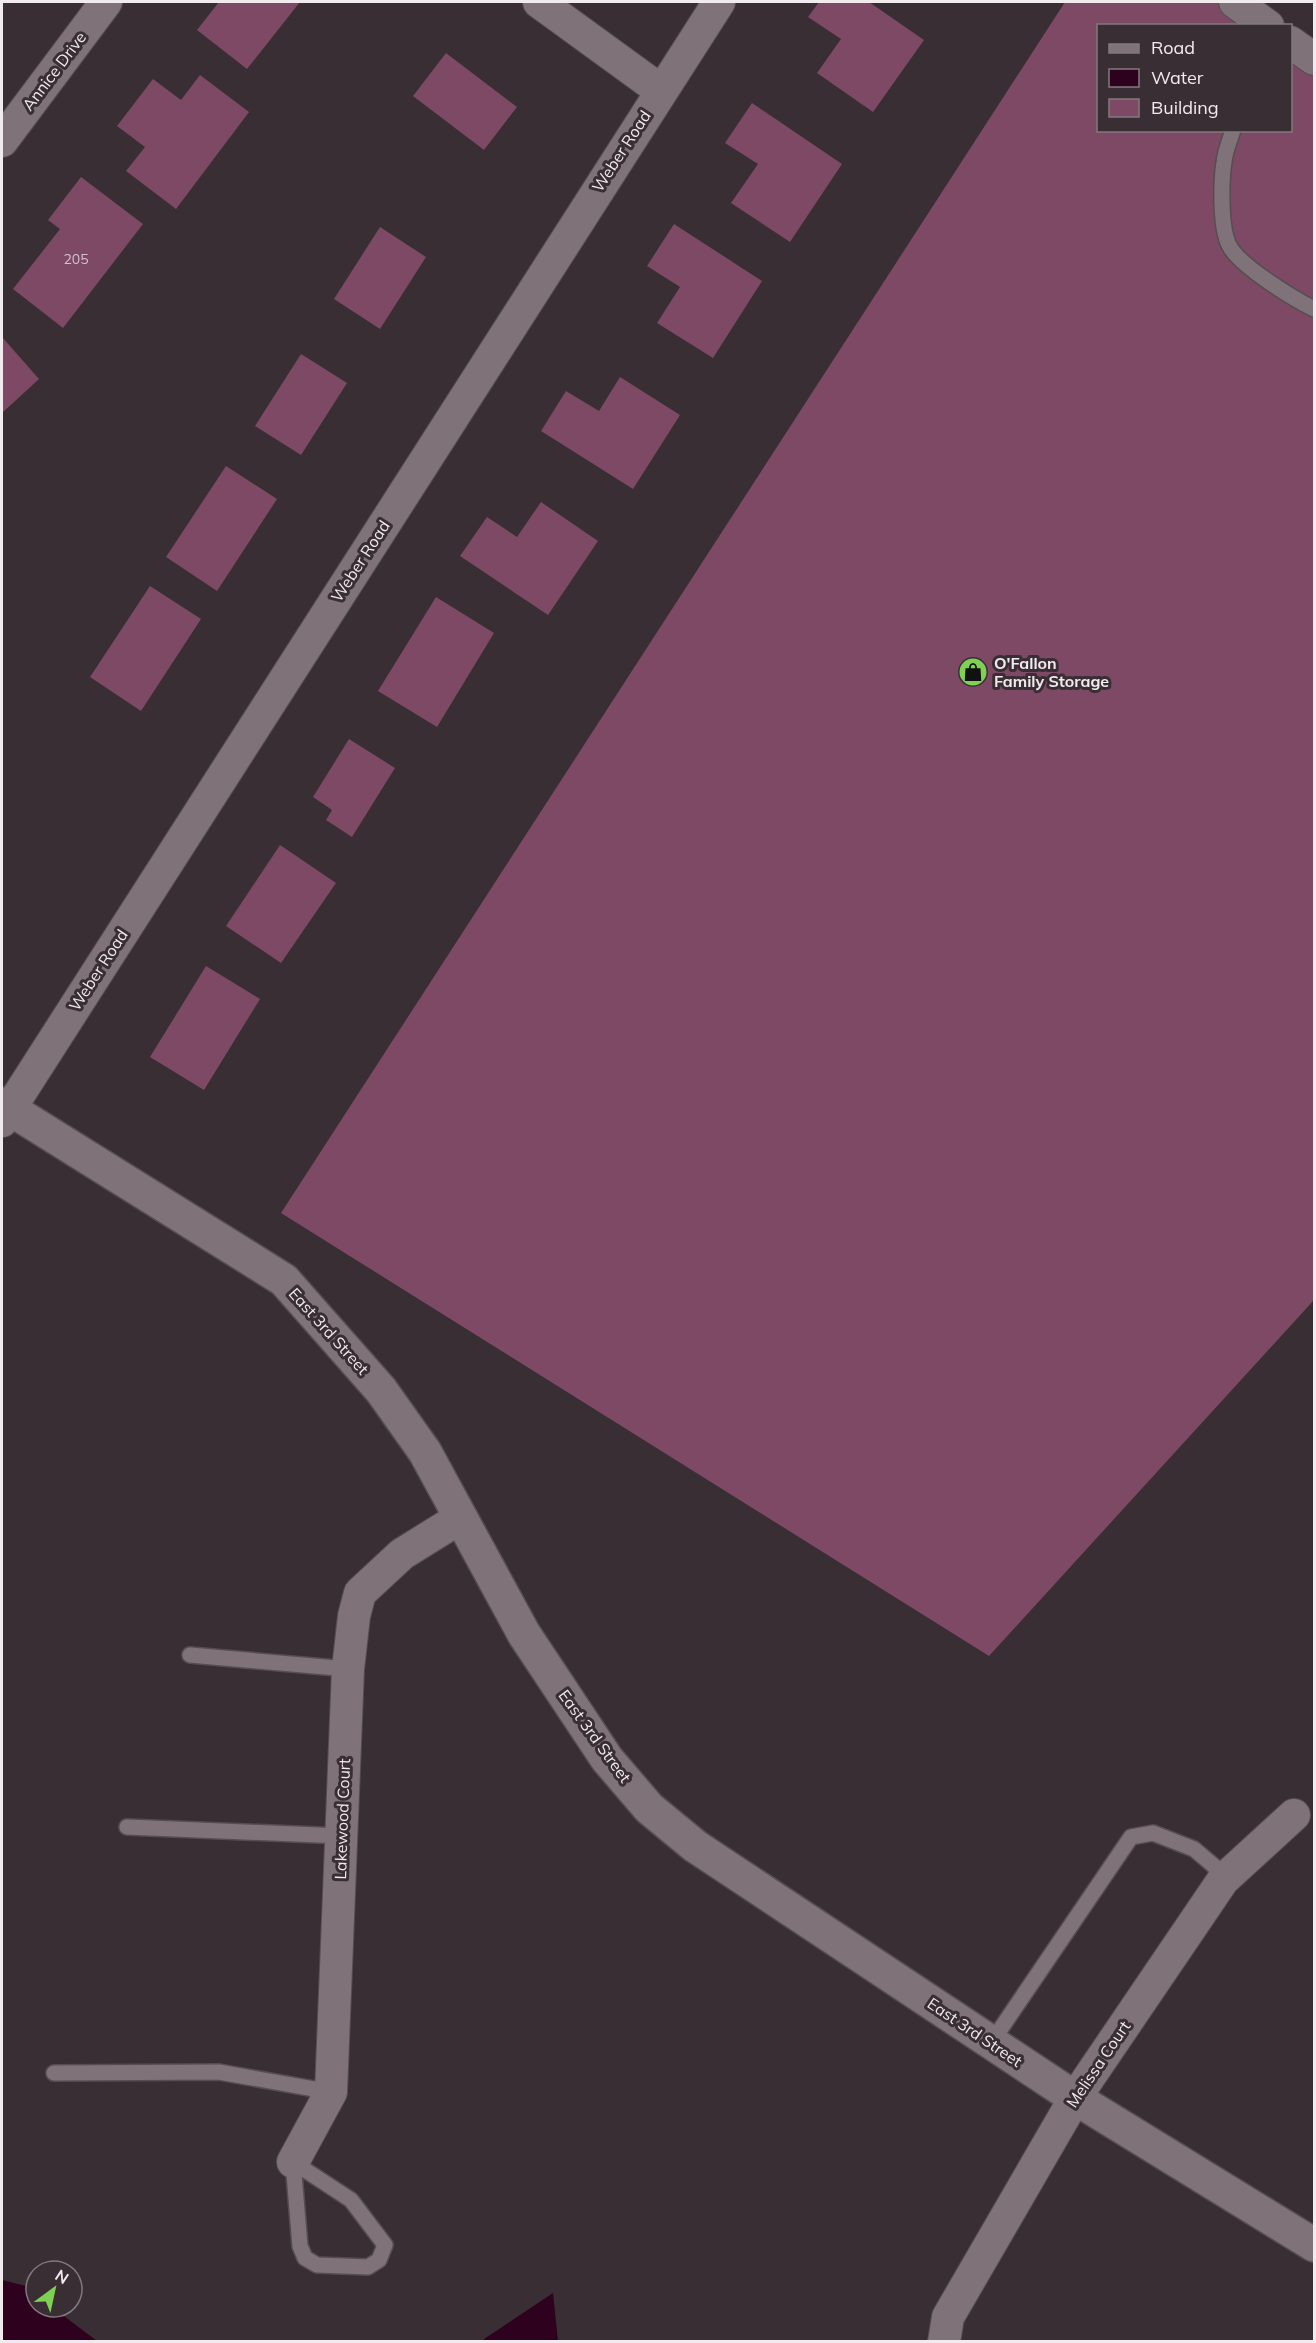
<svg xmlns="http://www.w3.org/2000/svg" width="1316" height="2343" viewBox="0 0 1316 2343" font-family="Mulish,sans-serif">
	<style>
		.water { fill: #2e021e }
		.building { fill: #7d4965 }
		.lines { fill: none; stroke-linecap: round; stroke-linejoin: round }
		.service-casing { stroke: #564d52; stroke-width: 18 }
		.minor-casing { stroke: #564d52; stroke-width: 34 }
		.tertiary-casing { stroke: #564d52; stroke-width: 36 }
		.service { stroke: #7f7278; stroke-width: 15 }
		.minor { stroke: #7f7278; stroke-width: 32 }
		.tertiary { stroke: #7f7278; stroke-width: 33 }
		.labels { text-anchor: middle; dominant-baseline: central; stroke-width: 6; stroke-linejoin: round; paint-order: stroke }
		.number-label { font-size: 14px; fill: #d4c2cc }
		.street-label { font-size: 16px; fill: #f1eaee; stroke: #392e34 }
		.poi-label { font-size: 16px; font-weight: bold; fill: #f1eaee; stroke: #392e34; text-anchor: start }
	</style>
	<rect width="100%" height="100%" fill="#392e34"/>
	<!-- water -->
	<g class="water">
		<polygon points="2,2280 26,2286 36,2294 36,2307 52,2307 97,2341 2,2341"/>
		<polygon points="553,2293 558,2341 484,2341 484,2339"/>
	</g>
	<!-- building -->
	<g class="building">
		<polygon points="219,2 300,2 247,69 197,30"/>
		<polygon points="819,2 869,2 924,40 873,112 817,73 841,39 808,17"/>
		<polygon points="1065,2 1227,2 1263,26 1098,26 1098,130 1290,130 1290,44 1314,60 1314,1300 989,1656 281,1213"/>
		<polygon points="446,53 517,107 484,150 413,96"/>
		<polygon points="200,75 249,112 176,209 126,171 145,147 117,126 153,79 181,100"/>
		<polygon points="752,103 842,164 790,242 731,203 758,164 725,143"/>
		<polygon points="81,177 143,224 63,328 13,289 60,229 48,220"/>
		<polygon points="674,224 762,281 713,358 657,323 680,287 647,266"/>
		<polygon points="380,227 426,257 380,329 334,299"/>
		<polygon points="2,337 39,379 2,413"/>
		<polygon points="301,354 347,383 301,455 255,426"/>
		<polygon points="620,377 680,415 633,489 541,431 566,391 599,411"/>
		<polygon points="226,466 277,499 217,591 166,557"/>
		<polygon points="541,502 598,541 548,615 460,556 487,517 517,537"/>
		<polygon points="150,586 201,619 141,711 90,677"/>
		<polygon points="436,597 494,633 437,727 378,691"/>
		<polygon points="349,739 395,768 352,837 326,820 332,810 313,797"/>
		<polygon points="280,845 336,883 281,963 226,926"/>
		<polygon points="206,966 260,999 204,1090 150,1057"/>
	</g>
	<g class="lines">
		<!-- service casing -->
		<g class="service-casing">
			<g id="service">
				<path d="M 1233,130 C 1230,140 1225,151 1224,162 C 1221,182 1220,227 1229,245 C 1238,265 1294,299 1314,309"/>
				<polyline points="190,1655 348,1669"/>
				<polyline points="127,1827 341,1836"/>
				<polyline points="991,2043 1131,1837 1153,1833 1194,1849 1227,1877"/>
				<polyline points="54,2073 219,2072 331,2092"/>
				<polygon points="293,2162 351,2200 385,2245 379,2260 368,2267 317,2265 305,2258 300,2246"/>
			</g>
		</g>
		<!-- minor casing -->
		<g class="minor-casing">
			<g id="minor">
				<polyline points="539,2 660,90"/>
				<polyline points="1235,2 1268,26"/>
				<polyline points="1290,42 1314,59"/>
				<polyline points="2,141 106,2"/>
				<polyline points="2,1121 719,2"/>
				<polyline points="293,2162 331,2092 348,1669 354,1616 360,1593 402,1554 460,1518"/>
				<polyline points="944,2342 948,2317 1075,2098 1223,1880 1294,1815"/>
			</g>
		</g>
		<!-- tertiary casing -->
		<g class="tertiary-casing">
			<polyline id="tertiary" points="2,1104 284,1280 381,1390 425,1452 524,1634 607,1759 649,1808 695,1846 1075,2098 1314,2245"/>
		</g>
		<!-- service -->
		<use href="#service" class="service"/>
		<!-- minor -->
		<use href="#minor" class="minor"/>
		<!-- tertiary -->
		<use href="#tertiary" class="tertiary"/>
	</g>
	<!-- icons -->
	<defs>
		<g id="shop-disc" transform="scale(1.5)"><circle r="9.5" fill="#7ed153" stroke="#392e34"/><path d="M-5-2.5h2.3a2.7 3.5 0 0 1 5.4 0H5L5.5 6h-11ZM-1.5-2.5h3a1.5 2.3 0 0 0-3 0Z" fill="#111"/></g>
	</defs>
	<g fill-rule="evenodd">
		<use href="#shop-disc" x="973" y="672"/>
	</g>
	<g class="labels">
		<!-- number labels -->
		<g class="number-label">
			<text x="76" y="259">205</text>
		</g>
		<!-- street labels -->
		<g class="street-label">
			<text transform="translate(54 71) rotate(-53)">Annice Drive</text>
			<text transform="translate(621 151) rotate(-57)">Weber Road</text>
			<text transform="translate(360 561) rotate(-57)">Weber Road</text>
			<text transform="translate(98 970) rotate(-57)">Weber Road</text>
			<text transform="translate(329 1331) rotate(48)">East 3rd Street</text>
			<text transform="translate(595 1736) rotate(54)">East 3rd Street</text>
			<text transform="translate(342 1819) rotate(-88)">Lakewood Court</text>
			<text transform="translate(975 2032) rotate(34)">East 3rd Street</text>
			<text transform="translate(1098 2064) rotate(-56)">Melissa Court</text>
		</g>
		<!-- poi labels -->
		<g class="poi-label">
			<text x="994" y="663">O'Fallon<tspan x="994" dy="18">Family Storage</tspan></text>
		</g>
	</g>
	<!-- border -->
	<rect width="1316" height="2343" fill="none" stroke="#f1eaee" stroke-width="6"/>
	<!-- legend -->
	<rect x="1097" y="24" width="195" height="108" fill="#392e34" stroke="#83797e" stroke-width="1.5"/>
	<rect x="1109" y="44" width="30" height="9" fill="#7f7278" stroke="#83797e" stroke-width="1.5"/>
	<text x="1151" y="54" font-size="18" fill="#f1eaee">Road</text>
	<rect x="1109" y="69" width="30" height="18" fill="#2e021e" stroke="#83797e" stroke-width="1.5"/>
	<text x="1151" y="84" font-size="18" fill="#f1eaee">Water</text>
	<rect x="1109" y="99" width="30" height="18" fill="#7d4965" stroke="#83797e" stroke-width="1.5"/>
	<text x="1151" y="114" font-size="18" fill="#f1eaee">Building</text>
	<!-- north arrow -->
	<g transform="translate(54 2289) rotate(33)"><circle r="28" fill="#392e34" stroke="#83797e" stroke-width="1.5"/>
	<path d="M0-4.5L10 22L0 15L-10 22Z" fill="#7ed153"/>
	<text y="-9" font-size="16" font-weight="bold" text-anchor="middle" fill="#f1eaee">N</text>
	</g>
</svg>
